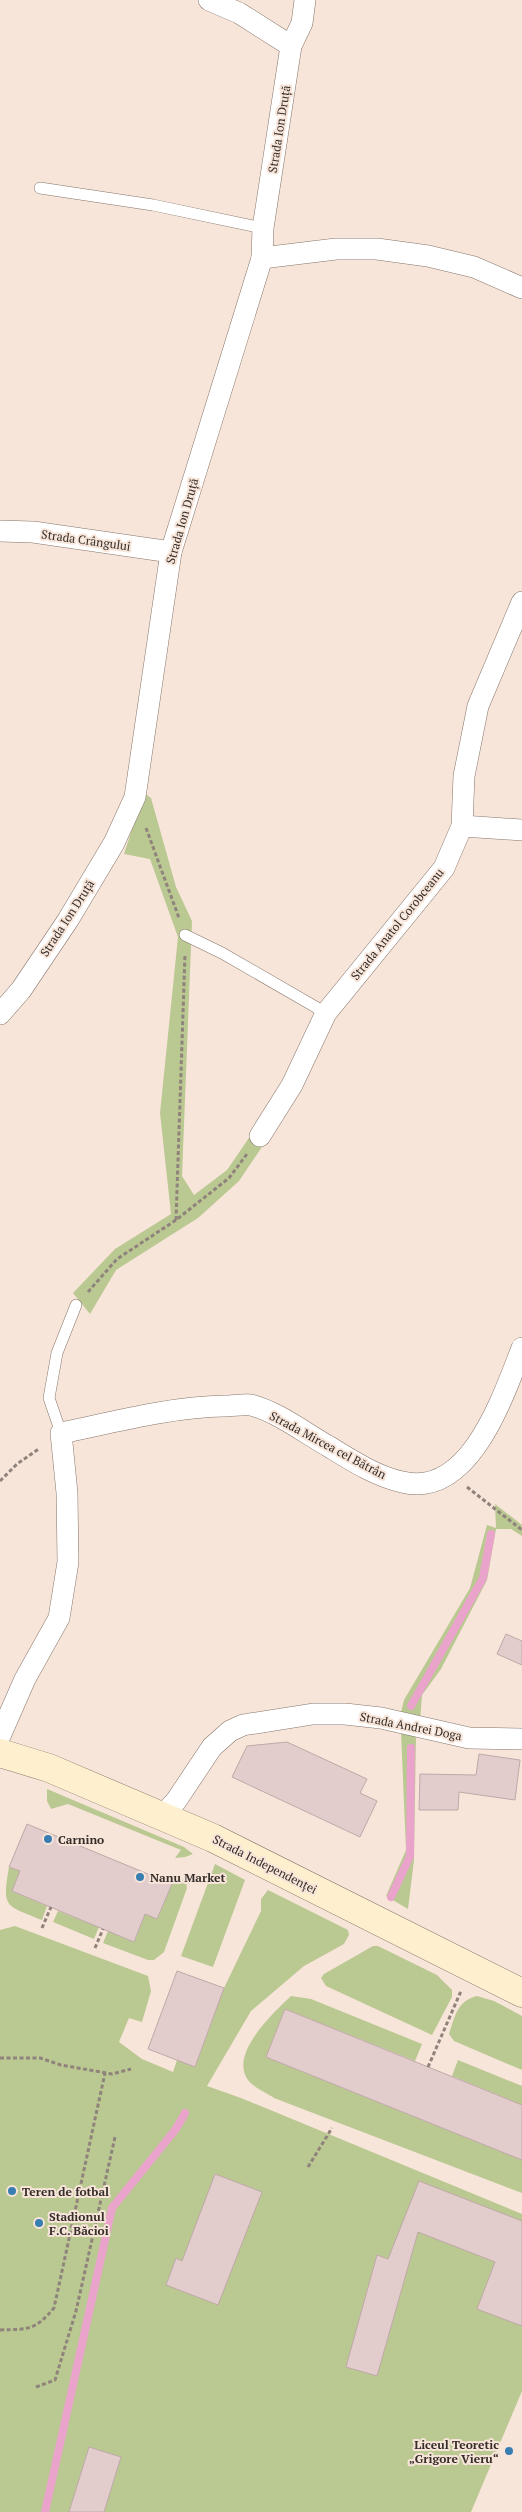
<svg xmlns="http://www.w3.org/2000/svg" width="522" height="2512" viewBox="0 0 522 2512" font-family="'PT Serif',serif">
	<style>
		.green { fill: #bac892 }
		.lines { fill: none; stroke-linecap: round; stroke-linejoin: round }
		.stream { stroke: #eaa4cb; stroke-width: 8 }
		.building { fill: #e3cccc; stroke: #bfa8a8 }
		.lane-casing { stroke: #86756b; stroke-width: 12 }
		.street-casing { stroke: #86756b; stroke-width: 22 }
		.secondary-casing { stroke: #86756b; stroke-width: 29 }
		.path { stroke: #90837c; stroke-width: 3; stroke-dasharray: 4 2.5; stroke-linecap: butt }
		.lane { stroke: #fff; stroke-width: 11 }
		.street { stroke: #fff; stroke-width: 21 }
		.secondary { stroke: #fef0ce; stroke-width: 28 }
		.poi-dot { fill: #387eb3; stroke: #f8e5d9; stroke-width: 2 }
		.labels { text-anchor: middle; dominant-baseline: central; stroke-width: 4; stroke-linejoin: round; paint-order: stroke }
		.street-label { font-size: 12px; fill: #342d29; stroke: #f8e5d9 }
		.poi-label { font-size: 12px; font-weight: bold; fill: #342d29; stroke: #f8e5d9; text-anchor: start }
	</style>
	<rect width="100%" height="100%" fill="#f8e5d9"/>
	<!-- green -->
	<g class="green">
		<polygon points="144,793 151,798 176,887 192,921 182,1176 194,1195 227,1170 253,1132 266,1141 239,1181 198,1218 116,1270 90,1314 73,1293 115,1249 171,1214 160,1113 178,937 150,859 124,854"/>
		<polygon points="495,1504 522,1525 522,1536 511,1529 496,1529 487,1580 441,1669 422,1695 420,1721 400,1716 404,1700 470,1588 487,1525 496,1528"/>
		<polygon points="401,1732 416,1734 414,1860 408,1909 386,1896 406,1850"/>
		<polygon points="47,1789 184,1847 193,1854 185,1857 175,1858 181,1850 68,1804 51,1809 47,1801"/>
		<polygon points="215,1864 245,1880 213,1967 181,1956"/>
		<path d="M 9,1867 L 20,1871 L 12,1891 L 47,1906 L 42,1920 C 5,1905 2,1908 9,1867 Z"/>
		<polygon points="176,1875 186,1882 187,1888 164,1952 154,1960 148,1960 103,1943 108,1931 134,1942 145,1914 157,1919"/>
		<polygon points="268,1890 348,1930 349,1935 344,1944 304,1966 251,2011 207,2086 241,2098 522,2214 522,2391 471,2512 0,2512 0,1930 15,1926 148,1976 151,1991 142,2022 129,2018 119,2042 142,2059 173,2072 177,2060 195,2067 224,1988 261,1911 261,1899"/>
		<polygon points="58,1911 99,1927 94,1939 53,1922"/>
		<polygon points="373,1946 378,1946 437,1975 452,1990 452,1997 432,2035 326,1986 321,1978 324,1974"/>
		<path d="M 291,1996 L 311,1999 L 422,2044 L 415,2061 L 285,2009 L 266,2057 L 522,2160 L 522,2193 L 274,2098 C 267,2093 254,2088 248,2080 C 229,2054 273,2013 291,1996 Z"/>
		<path d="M 477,1996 L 494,2001 L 522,2016 L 522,2070 L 454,2041 L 449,2034 C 455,2016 457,2001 477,1996 Z"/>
		<polygon points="458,2060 522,2086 522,2105 452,2076"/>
	</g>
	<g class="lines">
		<!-- stream -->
		<g class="stream">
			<polyline points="411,1706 483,1578 491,1534"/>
			<polyline points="391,1897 410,1856 411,1748"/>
			<polyline points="45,2512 112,2208 176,2129 185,2113"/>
		</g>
	</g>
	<!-- building -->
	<g class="building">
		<polygon points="506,1634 522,1641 522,1665 497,1654"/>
		<polygon points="287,1742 367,1779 360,1793 377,1801 360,1837 232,1777 247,1746"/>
		<polygon points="479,1754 520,1760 515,1800 459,1792 458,1810 419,1810 420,1774 476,1775"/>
		<polygon points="27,1824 172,1884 157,1919 145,1914 134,1942 12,1891 20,1871 9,1867"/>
		<polygon points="177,1971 224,1988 195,2067 148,2049"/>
		<polygon points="285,2009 522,2105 522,2160 266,2057"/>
		<polygon points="215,2174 262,2192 218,2305 166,2285 176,2258 182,2261"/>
		<polygon points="419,2181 522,2221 522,2326 477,2309 495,2262 418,2232 377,2376 346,2367 377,2255 388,2259"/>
		<polygon points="89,2447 121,2457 104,2512 69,2512"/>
	</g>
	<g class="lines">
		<!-- lane casing -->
		<g class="lane-casing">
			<g id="lane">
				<polyline points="40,188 153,205 263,228"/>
				<polyline points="185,935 222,953 326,1013"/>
				<polyline points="61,1433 49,1398 57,1353 76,1305"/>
			</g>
		</g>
		<!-- street casing -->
		<g class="street-casing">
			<g id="street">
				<polyline points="209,0 239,13 291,46"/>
				<polyline points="262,258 336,249 377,249 428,256 474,267 522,288"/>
				<polyline points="0,531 33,532 171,552"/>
				<polyline points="462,826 522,830"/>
				<polyline points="0,1014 21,990 68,920 114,843 135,797 171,552 262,258 263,228 291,46 302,23 305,0"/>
				<polyline points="260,1136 292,1085 326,1013 444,868 462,826 464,776 478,706 522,602"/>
				<path d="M 0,1736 L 25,1679 L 59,1618 L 68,1562 L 67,1493 L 61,1433 C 114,1422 170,1407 224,1406 C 233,1406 243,1404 251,1405 C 276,1411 305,1433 328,1446 C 351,1460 375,1476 402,1482 C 470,1499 503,1396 522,1348"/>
				<polyline points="163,1815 176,1801 212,1747 230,1731 243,1725 313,1714 345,1714 381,1718 469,1738 522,1739"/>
			</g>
		</g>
		<!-- secondary casing -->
		<g class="secondary-casing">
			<polyline id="secondary" points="0,1753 49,1768 213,1838 522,1993"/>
		</g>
		<!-- path -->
		<g class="path">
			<polyline points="146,828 179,918"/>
			<polyline points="176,1220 185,954"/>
			<polyline points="88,1292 117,1259 176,1220 229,1178 247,1154"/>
			<polyline points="0,1481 17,1464 40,1448"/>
			<polyline points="467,1487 522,1530"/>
			<polyline points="42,1928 51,1907"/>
			<polyline points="95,1948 103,1929"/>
			<polyline points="0,2058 40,2058 61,2065 112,2074 131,2069"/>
			<polyline points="428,2067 461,1991"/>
			<polyline points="308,2167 332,2128"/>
			<path d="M 0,2330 C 29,2329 34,2331 54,2308 L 105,2073"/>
			<polyline points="36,2387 55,2380 76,2311 115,2137"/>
		</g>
		<!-- lane -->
		<use href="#lane" class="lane"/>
		<!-- street -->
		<use href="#street" class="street"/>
		<!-- secondary -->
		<use href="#secondary" class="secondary"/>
	</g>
	<!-- markers -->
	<g class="poi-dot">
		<circle cx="48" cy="1839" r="5"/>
		<circle cx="140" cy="1877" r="5"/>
		<circle cx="12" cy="2191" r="5"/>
		<circle cx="39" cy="2223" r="5"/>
		<circle cx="509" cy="2451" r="5"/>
	</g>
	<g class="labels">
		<!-- street labels -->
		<g class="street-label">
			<text transform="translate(279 129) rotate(-81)">Strada Ion Druță</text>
			<text transform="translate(182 521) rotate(-74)">Strada Ion Druță</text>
			<text transform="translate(86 540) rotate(8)">Strada Crângului</text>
			<text transform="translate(67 918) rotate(-57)">Strada Ion Druță</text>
			<text transform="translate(397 924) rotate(-51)">Strada Anatol Corobceanu</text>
			<text transform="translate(328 1445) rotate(28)">Strada Mircea cel Bătrân</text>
			<text transform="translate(411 1726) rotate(11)">Strada Andrei Doga</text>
			<text transform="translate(265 1864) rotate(27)">Strada Independenței</text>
		</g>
		<!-- poi labels -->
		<g class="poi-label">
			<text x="58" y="1839">Carnino</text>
			<text x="150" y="1877">Nanu Market</text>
			<text x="22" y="2191">Teren de fotbal</text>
			<text x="49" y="2216">Stadionul<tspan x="49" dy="14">F.C. Băcioi</tspan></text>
			<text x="499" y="2444" text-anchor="end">Liceul Teoretic<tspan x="499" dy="14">„Grigore Vieru“</tspan></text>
		</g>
	</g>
</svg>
